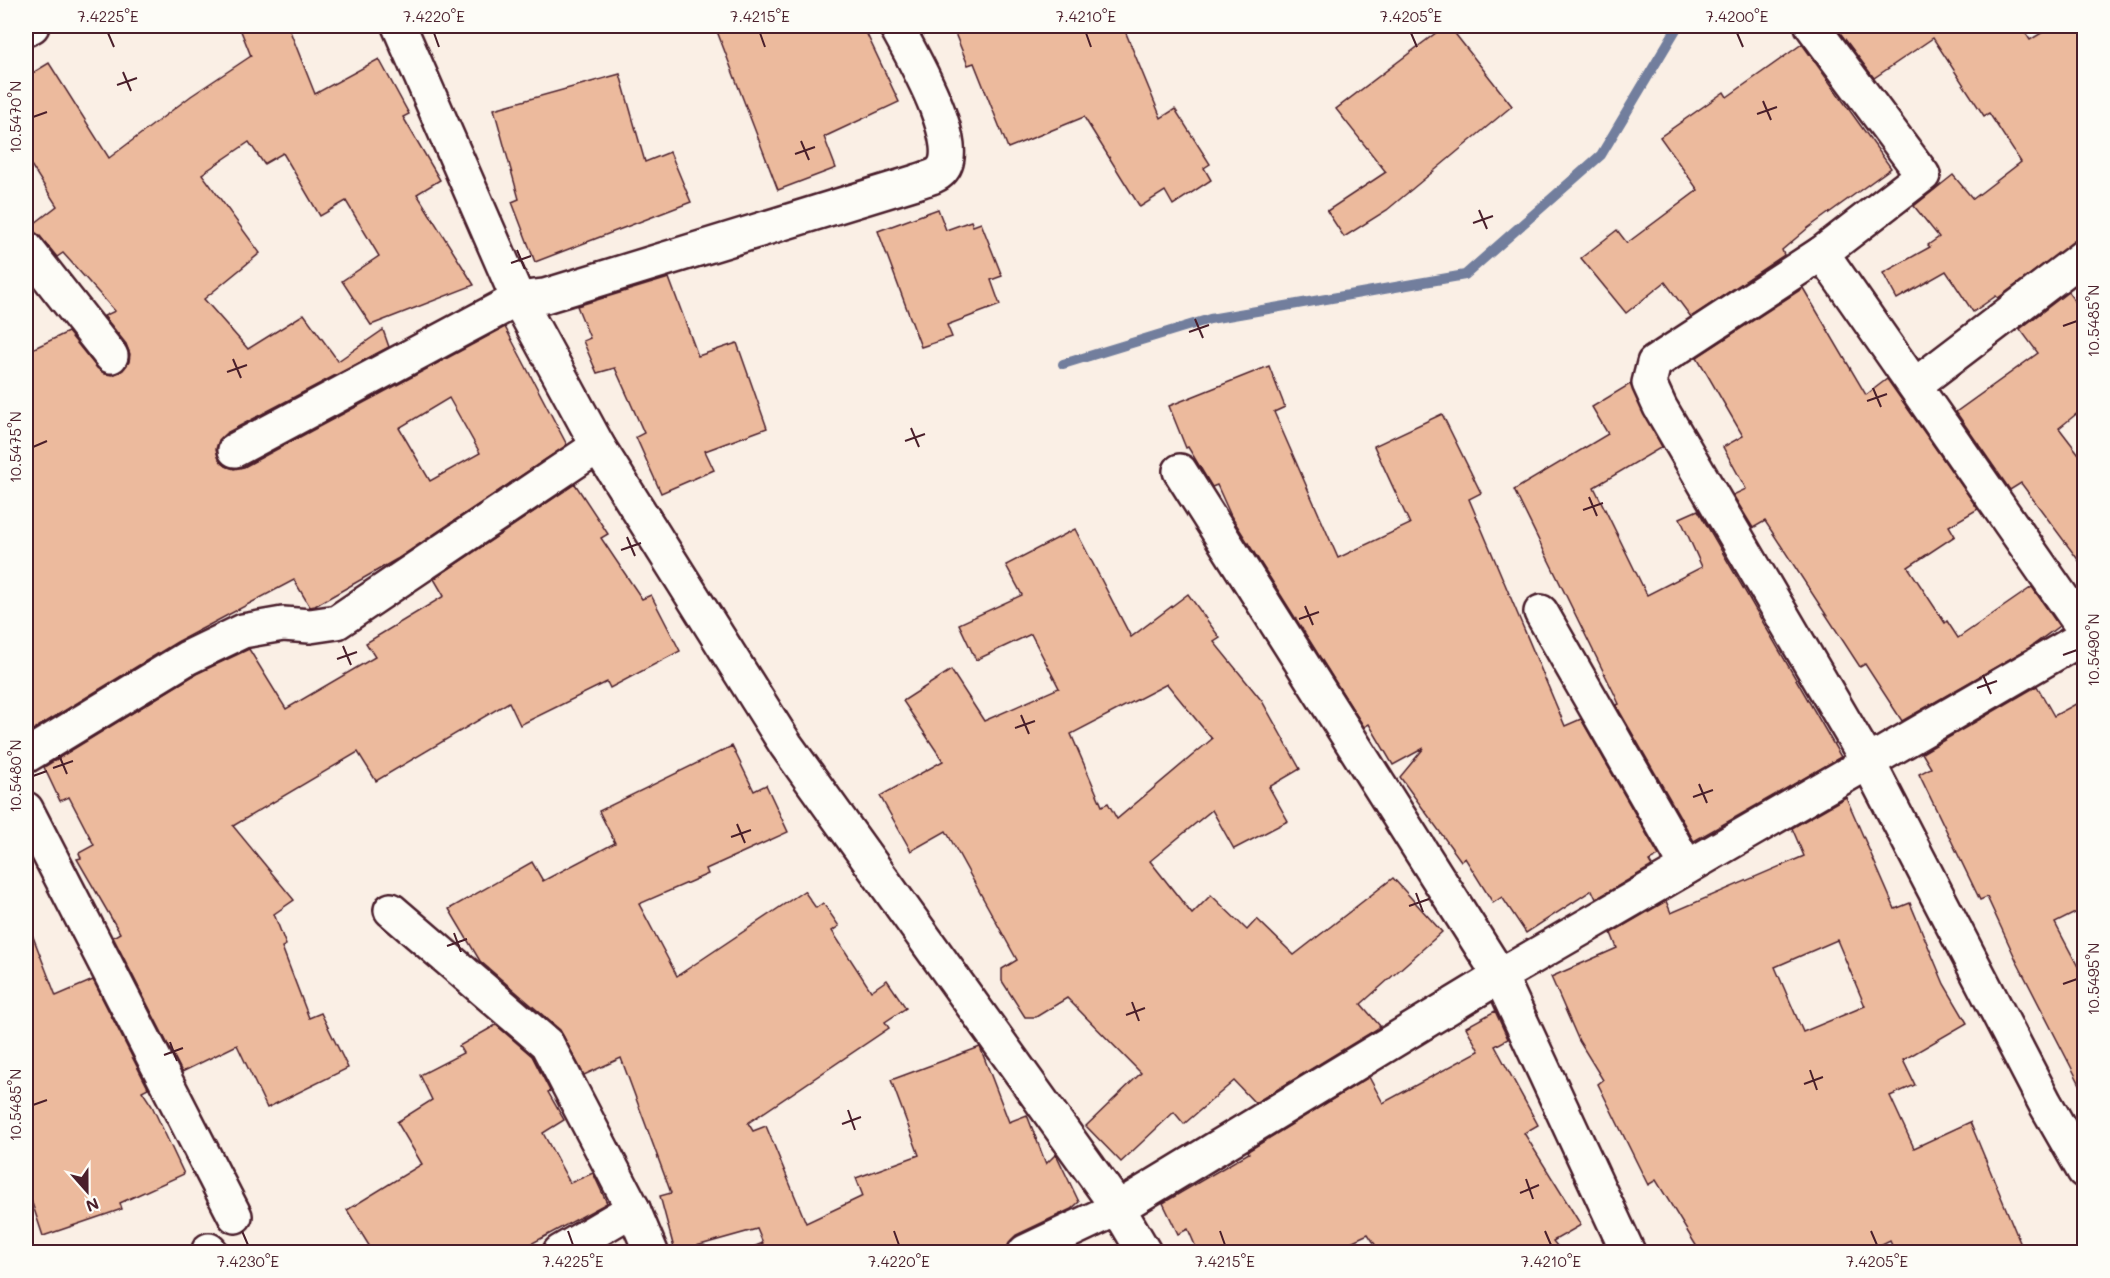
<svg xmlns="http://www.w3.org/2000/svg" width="2110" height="1278" viewBox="0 0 2110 1278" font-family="Mali,sans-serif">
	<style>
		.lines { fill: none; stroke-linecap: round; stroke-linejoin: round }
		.stream { stroke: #727e9d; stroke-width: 10 }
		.building { fill: #ecba9d; stroke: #4a1f2b; stroke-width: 1.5; fill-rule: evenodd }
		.minor-casing { stroke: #4a1f2b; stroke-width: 38 }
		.minor { stroke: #fdfcf7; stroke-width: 33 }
		.ticks { fill: none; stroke: #4a1f2b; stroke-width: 2 }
		.neatline { fill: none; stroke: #4a1f2b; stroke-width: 2 }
		.ticks-label { font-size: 15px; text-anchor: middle; fill: #4a1f2b }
	</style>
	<rect width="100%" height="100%" fill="#faefe5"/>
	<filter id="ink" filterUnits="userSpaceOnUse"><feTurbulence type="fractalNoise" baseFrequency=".0167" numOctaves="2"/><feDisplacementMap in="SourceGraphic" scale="12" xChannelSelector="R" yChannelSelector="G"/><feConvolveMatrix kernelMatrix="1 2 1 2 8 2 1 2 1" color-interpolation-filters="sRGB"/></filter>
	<g filter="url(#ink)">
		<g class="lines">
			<!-- stream -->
			<polyline class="stream" points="1063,364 1210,319 1465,275 1601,155 1678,26"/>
		</g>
		<!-- building -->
		<g class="building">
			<path d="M 239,26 L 288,26 L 315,94 L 379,59 L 409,114 L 403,117 L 440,180 L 417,194 L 474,285 L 371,325 L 342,281 L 379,256 L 346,201 L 320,216 L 283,153 L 264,164 L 249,142 L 202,174 L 260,253 L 204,299 L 248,349 L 304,314 L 338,361 L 383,330 L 389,347 L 226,433 L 219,440 L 216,449 L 219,459 L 226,466 L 234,469 L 244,467 L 505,327 L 567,445 L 397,559 L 315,606 L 310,607 L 294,580 L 177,642 L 28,733 L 26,728 L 26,352 L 68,332 L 97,368 L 105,374 L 113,375 L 123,370 L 129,362 L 130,354 L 126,344 L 104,316 L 115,311 L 63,253 L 57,257 L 40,236 L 26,230 L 57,206 L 26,157 L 26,77 L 49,63 L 109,158 L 191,96 L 251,56 ZM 449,398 L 480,453 L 430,481 L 399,428 Z"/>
			<polygon points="715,26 863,26 899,102 824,137 836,168 778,190"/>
			<polygon points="952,26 1123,26 1161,118 1175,109 1210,164 1204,168 1211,180 1173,205 1165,191 1140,207 1084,117 1008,148 974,63 968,65"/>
			<polygon points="1445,26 1449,26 1512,106 1387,210 1344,237 1327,211 1386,172 1336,109"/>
			<polygon points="1835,26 2021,26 2030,40 2053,26 2085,26 2085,234 1998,298 1996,296 1973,312 1946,271 1897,299 1883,273 1930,247 1928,245 1939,237 1914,206 1953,175 1973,199 2021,162 1989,113 1984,116 1933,38 1874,78"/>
			<polygon points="1802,44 1891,168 1808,228 1782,250 1784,255 1691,317 1665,282 1626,313 1581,258 1617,230 1627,243 1698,190 1660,137 1724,92 1727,97"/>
			<polygon points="620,74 645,162 670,152 691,202 535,262 512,202 519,199 494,109"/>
			<polygon points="938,209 946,230 971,221 973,226 981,223 1002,276 991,280 1000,305 947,325 952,337 921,347 878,231"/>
			<polygon points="669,278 698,356 737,343 767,428 705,451 714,470 661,493 636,437 644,433 615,368 597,373 583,341 590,338 577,306"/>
			<polygon points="1803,288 1866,395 1887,379 1978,509 1949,526 1955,536 1908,567 1945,623 1947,621 1958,638 2032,587 2059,626 2029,648 1902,721 1865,664 1860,667 1765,521 1753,528 1733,495 1746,489 1723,447 1743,436 1697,357"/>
			<polygon points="2068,292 2085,315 2085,407 2059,428 2085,462 2085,569 2021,483 2010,490 1956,412 2038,353 2020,329"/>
			<polygon points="1269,366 1285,407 1274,412 1338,558 1410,524 1374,446 1442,414 1481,493 1469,499 1565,726 1581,719 1659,856 1649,861 1652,866 1596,899 1592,890 1526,933 1502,897 1493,903 1465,858 1461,861 1400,777 1424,748 1393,765 1369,724 1364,727 1231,516 1217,485 1212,487 1188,447 1186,448 1169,406"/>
			<polygon points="1630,384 1662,447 1594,487 1647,595 1702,567 1680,518 1698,510 1841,757 1694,841 1616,705 1619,704 1614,693 1514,490 1608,434 1592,407"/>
			<polygon points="575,484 608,534 601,538 642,599 651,595 680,651 610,688 607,682 520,725 509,702 376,781 358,752 233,826 294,900 274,914 286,945 282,947 309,1018 321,1013 348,1068 267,1108 237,1045 182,1072 113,937 120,933 77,859 81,858 79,853 94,845 69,797 60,801 44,767 196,674 249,649 286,709 375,657 366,643 444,596 434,579"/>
			<path d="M 1075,529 L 1131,637 L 1188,594 L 1220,638 L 1214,642 L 1262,701 L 1300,769 L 1269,787 L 1288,821 L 1234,849 L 1212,810 L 1150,861 L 1192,914 L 1211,895 L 1247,930 L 1257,919 L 1294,955 L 1393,878 L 1442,932 L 1361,1004 L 1380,1026 L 1377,1029 L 1255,1103 L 1234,1081 L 1184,1124 L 1174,1112 L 1121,1162 L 1086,1126 L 1141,1073 L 1067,998 L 1036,1017 L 1025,1017 L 1002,981 L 1002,969 L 1017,960 L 946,831 L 911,851 L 880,796 L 943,761 L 903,701 L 951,670 L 984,721 L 1059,688 L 1031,634 L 976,660 L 959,624 L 1022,595 L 1006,565 ZM 1167,684 L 1212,739 L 1117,819 L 1108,803 L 1102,806 L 1071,734 Z"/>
			<polygon points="2037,686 2054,716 2085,699 2085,908 2055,923 2085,980 2085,1094 2018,964 1987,897 1980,900 1919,774 1931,768 1922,753"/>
			<polygon points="732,746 754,791 766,785 788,832 706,869 708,874 639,904 677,976 804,891 816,908 823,903 839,926 832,931 871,991 887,980 906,1008 885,1022 889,1028 748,1123 753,1131 766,1126 806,1223 863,1196 856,1178 919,1155 891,1080 980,1047 1009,1122 1027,1115 1046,1164 1056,1154 1079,1202 1071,1209 1016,1235 1009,1242 1007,1252 741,1252 763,1243 757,1229 675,1252 660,1196 671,1193 621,1058 584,1075 560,1030 480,961 449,909 532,862 543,881 615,843 599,811"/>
			<path d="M 1846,797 L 1895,909 L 1910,903 L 1944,984 L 1967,1023 L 1903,1060 L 1915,1085 L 1890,1096 L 1914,1148 L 1970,1122 L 2024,1252 L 1895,1252 L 1890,1241 L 1868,1252 L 1700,1252 L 1656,1180 L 1648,1185 L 1598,1084 L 1603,1080 L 1579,1041 L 1551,977 L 1617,948 L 1611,933 L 1666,901 L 1671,913 L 1804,856 L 1792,828 ZM 1837,940 L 1865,1006 L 1803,1032 L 1775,967 Z"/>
			<polygon points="26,924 28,924 56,996 93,980 148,1088 142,1091 152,1106 184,1174 120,1203 122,1209 43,1236 26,1185"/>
			<polygon points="1495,1011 1508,1039 1495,1046 1538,1125 1524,1133 1581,1225 1553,1241 1562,1252 1380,1252 1368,1234 1329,1252 1198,1252 1188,1229 1178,1234 1163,1203 1249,1153 1248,1151 1369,1077 1383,1103 1479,1051 1466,1027"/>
			<polygon points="496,1025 532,1056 550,1091 548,1092 564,1120 543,1133 570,1183 593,1173 607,1203 516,1252 373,1252 347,1210 422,1164 397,1122 432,1100 420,1075 463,1053 459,1046"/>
		</g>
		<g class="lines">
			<!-- minor casing -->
			<g class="minor-casing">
				<g id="minor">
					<polyline points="399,26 518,299 598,446 786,745 1118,1208 1144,1252"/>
					<polyline points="1812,26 1923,175 1822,253 1654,363 1649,383 1660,407 1868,762 2045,1103 2084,1171"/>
					<polyline points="26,29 32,26"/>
					<polyline points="26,248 111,356"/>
					<polyline points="1822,253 2084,629"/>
					<polyline points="1915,385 2084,256"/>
					<path d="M 235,450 L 518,299 L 545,296 L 916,182 C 923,179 936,177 941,171 C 966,147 910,52 896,26"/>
					<polyline points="1180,471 1500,976 1628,1252"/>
					<polyline points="1541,612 1687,867"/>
					<polyline points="26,756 187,658 243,631 283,624 310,626 337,622 598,446"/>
					<polyline points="26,809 235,1216"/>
					<polyline points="391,910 547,1044 633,1209 651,1252"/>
					<polyline points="209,1250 211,1252"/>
					<polyline points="560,1252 633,1209"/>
					<polyline points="1025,1252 1118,1208 1500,976 2084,637"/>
				</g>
			</g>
			<!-- minor -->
			<use href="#minor" class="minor"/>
		</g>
	</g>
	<!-- ticks -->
	<path class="ticks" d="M 108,33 L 114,47M 434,33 L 439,47M 760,33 L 765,47M 1086,33 L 1091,47M 1411,33 L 1417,47M 1737,33 L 1743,47M 123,72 L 131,91M 117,85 L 137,78M 1763,101 L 1771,120M 1757,114 L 1777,107M 33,117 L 47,112M 801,141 L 809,160M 795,154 L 815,147M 1479,210 L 1487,229M 1473,223 L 1493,216M 517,250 L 525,269M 511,263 L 531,256M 1195,319 L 1203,338M 2063,326 L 2077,321M 1189,332 L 1209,325M 233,359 L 241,378M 227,372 L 247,365M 1873,388 L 1881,407M 1867,401 L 1887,394M 911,428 L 919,447M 905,441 L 925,434M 33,447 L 47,441M 1589,497 L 1597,516M 1583,510 L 1603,503M 627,537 L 635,556M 621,550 L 641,543M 1305,606 L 1313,625M 1299,619 L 1319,612M 343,646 L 351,665M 2063,655 L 2077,650M 337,659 L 357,652M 1983,675 L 1991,694M 1977,688 L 1997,681M 1021,715 L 1029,734M 1015,728 L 1035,721M 59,755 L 67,774M 53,768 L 73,761M 33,776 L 47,771M 1699,784 L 1707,803M 1693,797 L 1713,790M 737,824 L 745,843M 731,837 L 751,830M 1416,893 L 1423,912M 1409,906 L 1429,899M 454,933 L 461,952M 447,946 L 467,939M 2063,984 L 2077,979M 1132,1002 L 1139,1021M 1126,1015 L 1145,1008M 170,1042 L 177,1061M 164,1055 L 183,1048M 1810,1070 L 1817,1090M 1804,1084 L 1823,1077M 33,1105 L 47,1100M 848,1110 L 855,1130M 842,1124 L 861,1117M 1526,1179 L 1533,1199M 1520,1193 L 1539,1185M 242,1231 L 248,1245M 568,1231 L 573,1245M 894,1231 L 899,1245M 1220,1231 L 1225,1245M 1545,1231 L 1551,1245M 1871,1231 L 1877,1245"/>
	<!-- margin -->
	<rect width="2110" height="1278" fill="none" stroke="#fdfcf7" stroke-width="66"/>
	<!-- north arrow -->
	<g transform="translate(87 1191) rotate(159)" stroke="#fdfcf7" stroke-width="4.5" paint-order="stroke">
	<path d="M0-4.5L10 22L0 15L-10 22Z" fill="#4a1f2b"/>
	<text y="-9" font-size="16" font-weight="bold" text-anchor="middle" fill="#4a1f2b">N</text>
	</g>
	<rect x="33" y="33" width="2044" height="1212" class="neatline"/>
	<g class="ticks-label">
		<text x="108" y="22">7.4225°E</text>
		<text x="434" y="22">7.4220°E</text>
		<text x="760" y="22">7.4215°E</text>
		<text x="1086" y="22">7.4210°E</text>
		<text x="1411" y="22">7.4205°E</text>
		<text x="1737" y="22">7.4200°E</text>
		<text transform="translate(16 117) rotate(-90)" y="5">10.5470°N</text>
		<text transform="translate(2094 321) rotate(-90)" y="5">10.5485°N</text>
		<text transform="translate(16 447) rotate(-90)" y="5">10.5475°N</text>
		<text transform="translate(2094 650) rotate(-90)" y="5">10.5490°N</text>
		<text transform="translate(16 776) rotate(-90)" y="5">10.5480°N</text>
		<text transform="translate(2094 979) rotate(-90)" y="5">10.5495°N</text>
		<text transform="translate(16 1105) rotate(-90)" y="5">10.5485°N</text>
		<text x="248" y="1267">7.4230°E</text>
		<text x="573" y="1267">7.4225°E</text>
		<text x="899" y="1267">7.4220°E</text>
		<text x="1225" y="1267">7.4215°E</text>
		<text x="1551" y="1267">7.4210°E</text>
		<text x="1877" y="1267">7.4205°E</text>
	</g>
</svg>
